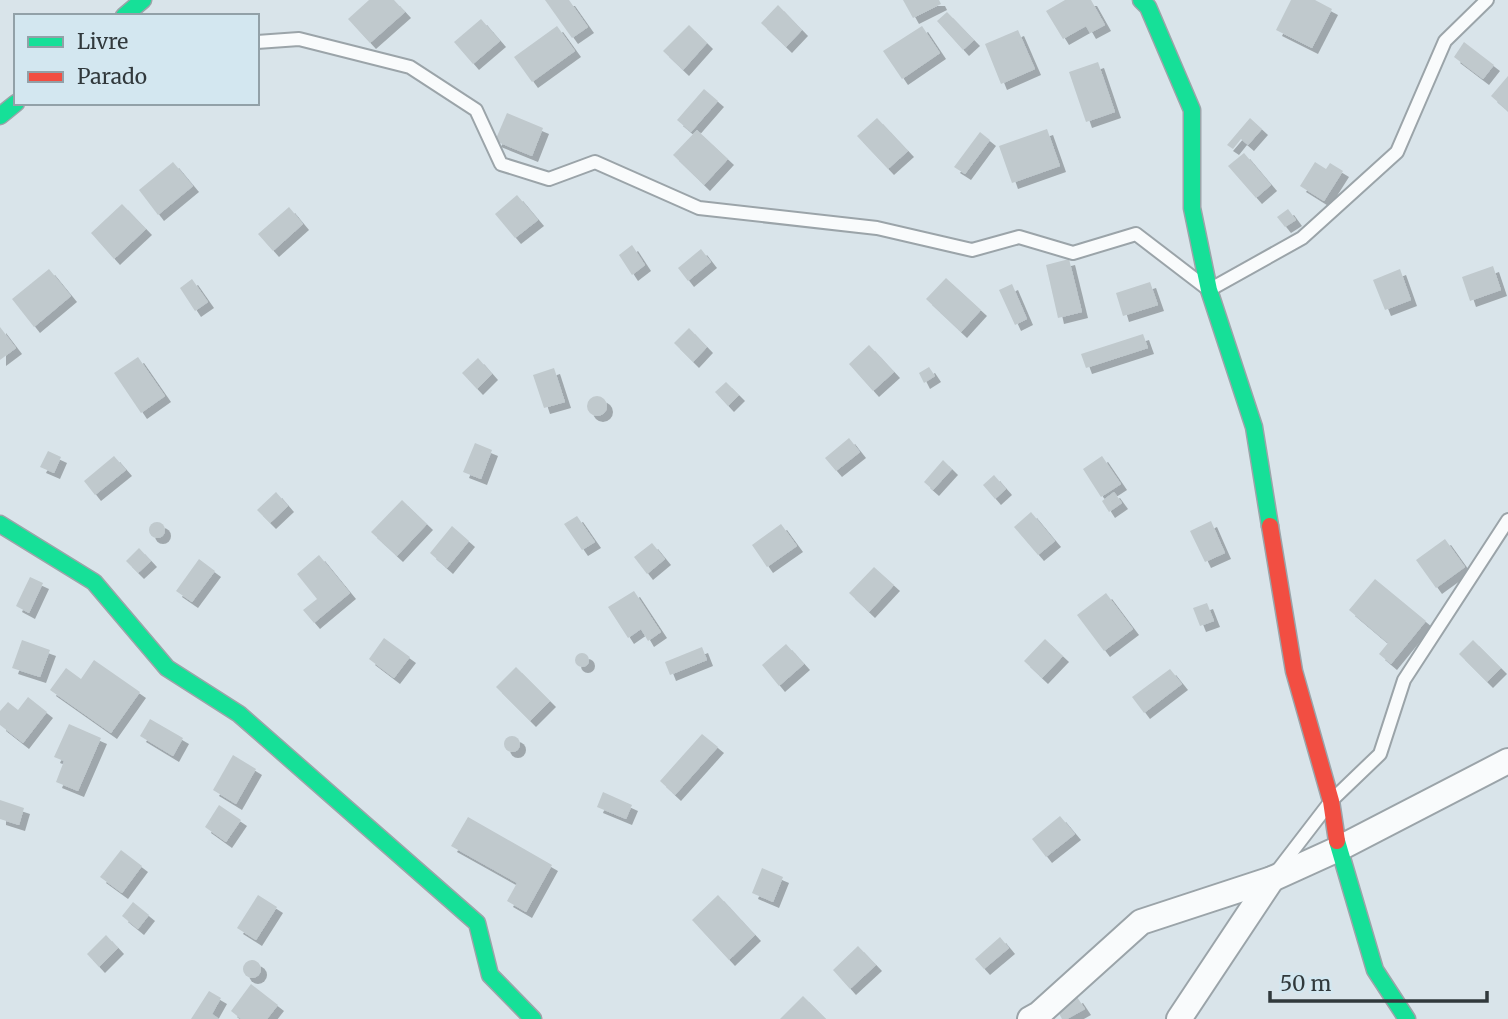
<svg xmlns="http://www.w3.org/2000/svg" width="1508" height="1019" viewBox="0 0 1508 1019" font-family="Merriweather,serif">
	<style>
		.building { fill: #c0c9cd; filter: url(#shadow) }
		.lines { fill: none; stroke-linecap: round; stroke-linejoin: round }
		.lane-casing { stroke: #9ba4a9; stroke-width: 16 }
		.street-casing { stroke: #9ba4a9; stroke-width: 28 }
		.fast-casing { stroke: #9ba4a9; stroke-width: 19 }
		.jam-casing { stroke: #9ba4a9; stroke-width: 19 }
		.lane { stroke: #f9fbfc; stroke-width: 12 }
		.street { stroke: #f9fbfc; stroke-width: 24 }
		.fast { stroke: #16e098; stroke-width: 16 }
		.jam { stroke: #f24e42; stroke-width: 16 }
	</style>
	<defs>
		<filter id="shadow"><feDropShadow dx="6" dy="6" stdDeviation="0" flood-color="#0004"/></filter>
	</defs>
	<rect width="100%" height="100%" fill="#d9e4ea"/>
	<!-- building -->
	<g class="building">
		<polygon points="369,0 394,0 405,12 370,43 348,19"/>
		<polygon points="545,0 569,0 588,27 572,38"/>
		<polygon points="903,0 939,0 941,4 913,18"/>
		<polygon points="1065,0 1091,0 1105,25 1090,33 1086,26 1063,39 1046,11"/>
		<polygon points="1291,0 1315,0 1332,9 1312,48 1276,30"/>
		<polygon points="778,5 802,30 786,47 761,23"/>
		<polygon points="947,12 974,40 963,50 937,21"/>
		<polygon points="481,19 500,41 473,64 454,42"/>
		<polygon points="689,25 707,43 683,70 663,51"/>
		<polygon points="557,26 575,51 532,82 514,57"/>
		<polygon points="922,26 940,53 902,79 883,51"/>
		<polygon points="1018,30 1035,69 1001,84 985,44"/>
		<polygon points="1464,42 1494,65 1483,79 1454,57"/>
		<polygon points="1098,62 1115,112 1086,122 1069,72"/>
		<polygon points="1508,76 1508,111 1491,96"/>
		<polygon points="704,89 718,101 691,132 677,120"/>
		<polygon points="507,113 543,128 532,156 495,141"/>
		<polygon points="877,118 908,151 888,169 857,136"/>
		<polygon points="1250,118 1262,129 1248,145 1241,139 1233,149 1227,145"/>
		<polygon points="1047,129 1060,166 1012,183 999,146"/>
		<polygon points="697,130 728,159 704,185 673,155"/>
		<polygon points="980,132 990,140 965,174 954,167"/>
		<polygon points="1244,153 1271,185 1256,198 1228,166"/>
		<polygon points="173,162 193,186 158,215 139,190"/>
		<polygon points="1315,162 1326,169 1330,163 1343,171 1324,201 1300,186"/>
		<polygon points="517,195 538,220 515,238 495,214"/>
		<polygon points="122,204 146,229 114,259 91,233"/>
		<polygon points="289,207 303,224 273,251 258,234"/>
		<polygon points="1288,209 1296,220 1285,227 1277,217"/>
		<polygon points="632,245 645,265 632,275 619,255"/>
		<polygon points="701,249 711,262 688,281 678,268"/>
		<polygon points="1069,259 1082,312 1058,318 1046,265"/>
		<polygon points="1493,266 1501,290 1470,301 1462,277"/>
		<polygon points="49,269 71,296 34,327 12,299"/>
		<polygon points="1400,269 1411,300 1385,310 1373,280"/>
		<polygon points="946,278 981,310 961,332 926,299"/>
		<polygon points="192,279 208,302 195,311 180,288"/>
		<polygon points="1150,282 1158,305 1123,316 1116,293"/>
		<polygon points="1012,284 1027,319 1015,325 999,290"/>
		<polygon points="0,327 16,348 0,360"/>
		<polygon points="689,328 707,347 693,362 674,343"/>
		<polygon points="1143,334 1148,348 1086,368 1081,354"/>
		<polygon points="869,345 894,372 873,391 849,364"/>
		<polygon points="138,357 165,396 141,413 114,373"/>
		<polygon points="478,358 492,374 477,389 462,373"/>
		<polygon points="929,367 935,376 924,383 919,373"/>
		<polygon points="554,368 565,402 544,408 533,375"/>
		<polygon points="726,382 739,395 728,406 715,392"/>
		<circle cx="597" cy="406" r="10"/>
		<polygon points="849,438 860,452 836,471 825,458"/>
		<polygon points="475,443 492,450 481,479 463,472"/>
		<polygon points="48,451 61,457 54,473 40,467"/>
		<polygon points="114,456 126,470 95,495 84,481"/>
		<polygon points="1102,456 1121,484 1101,497 1083,469"/>
		<polygon points="943,460 952,469 933,490 924,482"/>
		<polygon points="994,475 1006,489 995,499 983,485"/>
		<polygon points="276,492 288,506 270,523 257,510"/>
		<polygon points="1114,492 1122,503 1109,512 1102,501"/>
		<polygon points="402,500 427,524 397,556 371,532"/>
		<polygon points="1031,512 1055,541 1038,555 1014,527"/>
		<polygon points="577,516 595,542 582,550 564,524"/>
		<polygon points="1211,521 1225,553 1205,562 1190,531"/>
		<circle cx="157" cy="530" r="8"/>
		<polygon points="781,524 797,546 767,567 752,545"/>
		<polygon points="452,526 469,541 447,568 430,553"/>
		<polygon points="1445,539 1465,567 1436,588 1416,560"/>
		<polygon points="652,543 665,559 647,574 634,557"/>
		<polygon points="139,548 151,561 138,573 126,561"/>
		<polygon points="319,555 350,593 314,623 303,610 317,599 297,574"/>
		<polygon points="199,559 215,571 192,602 176,591"/>
		<polygon points="874,567 894,585 869,612 849,593"/>
		<polygon points="30,577 43,583 29,613 16,606"/>
		<polygon points="1375,579 1426,621 1391,664 1379,654 1388,643 1349,610"/>
		<polygon points="634,591 661,632 648,641 641,629 628,638 608,607"/>
		<polygon points="1106,593 1133,629 1104,651 1077,615"/>
		<polygon points="1207,603 1214,621 1200,626 1193,608"/>
		<polygon points="384,638 410,657 394,678 369,659"/>
		<polygon points="1045,639 1063,656 1042,678 1024,661"/>
		<polygon points="22,640 50,650 40,677 12,668"/>
		<polygon points="1473,640 1501,668 1487,682 1459,654"/>
		<polygon points="786,644 804,664 779,686 762,665"/>
		<polygon points="702,647 707,660 670,675 665,662"/>
		<circle cx="582" cy="660" r="7"/>
		<polygon points="94,660 140,692 111,733 50,690 66,668 81,679"/>
		<polygon points="516,667 550,701 530,721 496,687"/>
		<polygon points="1170,669 1182,684 1144,713 1132,697"/>
		<polygon points="28,697 47,712 23,743 0,725 0,711 8,702 18,710"/>
		<polygon points="150,719 183,738 173,756 140,736"/>
		<polygon points="69,724 101,738 78,791 56,782 64,761 54,757"/>
		<polygon points="702,734 718,747 675,795 660,781"/>
		<circle cx="512" cy="744" r="8"/>
		<polygon points="233,755 256,769 236,804 213,790"/>
		<polygon points="603,792 632,805 626,819 597,807"/>
		<polygon points="0,800 24,808 19,825 0,819"/>
		<polygon points="219,805 241,820 226,842 205,827"/>
		<polygon points="1060,816 1075,834 1046,857 1032,839"/>
		<polygon points="468,817 552,865 526,912 507,901 517,883 451,846"/>
		<polygon points="121,850 142,866 122,893 100,877"/>
		<polygon points="762,868 783,877 773,902 752,893"/>
		<polygon points="258,895 277,907 256,940 237,928"/>
		<polygon points="718,895 755,935 729,960 692,920"/>
		<polygon points="133,902 149,915 138,929 122,916"/>
		<polygon points="106,935 118,948 99,967 87,954"/>
		<polygon points="1000,937 1009,948 984,969 975,959"/>
		<polygon points="858,946 876,965 850,989 833,970"/>
		<circle cx="252" cy="969" r="9"/>
		<polygon points="251,984 278,1005 267,1019 241,1019 231,1011"/>
		<polygon points="209,991 221,998 212,1014 219,1019 191,1019"/>
		<polygon points="803,996 826,1019 780,1019"/>
		<polygon points="1077,997 1085,1009 1067,1019 1062,1019 1056,1008"/>
	</g>
	<g class="lines">
		<!-- lane casing -->
		<g class="lane-casing">
			<g id="lane">
				<polyline points="257,42 299,39 410,67 476,110 501,164 549,179 595,162 699,208 877,228 972,250 1019,237 1073,253 1136,234 1209,290 1302,238 1397,152 1445,41 1487,0"/>
				<polyline points="1278,870 1331,801 1380,754 1404,680 1508,520"/>
			</g>
		</g>
		<!-- street casing -->
		<g class="street-casing">
			<g id="street">
				<polyline points="1030,1019 1039,1014 1141,922 1272,879 1338,849 1508,761"/>
				<polyline points="1179,1019 1272,879"/>
			</g>
		</g>
		<!-- fast casing -->
		<g class="fast-casing">
			<g id="fast">
				<polyline points="1141,0 1148,7 1192,110 1192,208 1209,290 1254,427 1270,526"/>
				<polyline points="124,16 143,0"/>
				<polyline points="0,116 16,103"/>
				<polyline points="0,524 94,582 167,668 239,714 477,923 490,975 533,1019"/>
				<polyline points="1337,841 1375,970 1407,1019"/>
			</g>
		</g>
		<!-- jam casing -->
		<g class="jam-casing">
			<polyline id="jam" points="1270,526 1294,671 1331,801 1337,841"/>
		</g>
		<!-- lane -->
		<use href="#lane" class="lane"/>
		<!-- street -->
		<use href="#street" class="street"/>
		<!-- fast -->
		<use href="#fast" class="fast"/>
		<!-- jam -->
		<use href="#jam" class="jam"/>
	</g>
	<!-- legend -->
	<rect x="14" y="14" width="245" height="91" fill="#d3e7f0" stroke="#92a1a8" stroke-width="2"/>
	<rect x="28" y="37" width="35" height="10" fill="#16e098" stroke="#92a1a8" stroke-width="2"/>
	<text x="77" y="49" font-size="21" fill="#31393c">Livre</text>
	<rect x="28" y="72" width="35" height="10" fill="#f24e42" stroke="#92a1a8" stroke-width="2"/>
	<text x="77" y="84" font-size="21" fill="#31393c">Parado</text>
	<!-- scale -->
	<path d="M1270 991v10h217v-10" fill="none" stroke="#31393c" stroke-width="3.5"/>
	<text x="1280" y="991" font-size="21" fill="#31393c" stroke="#d3e7f0" stroke-width="5" paint-order="stroke">50 m</text>
</svg>
